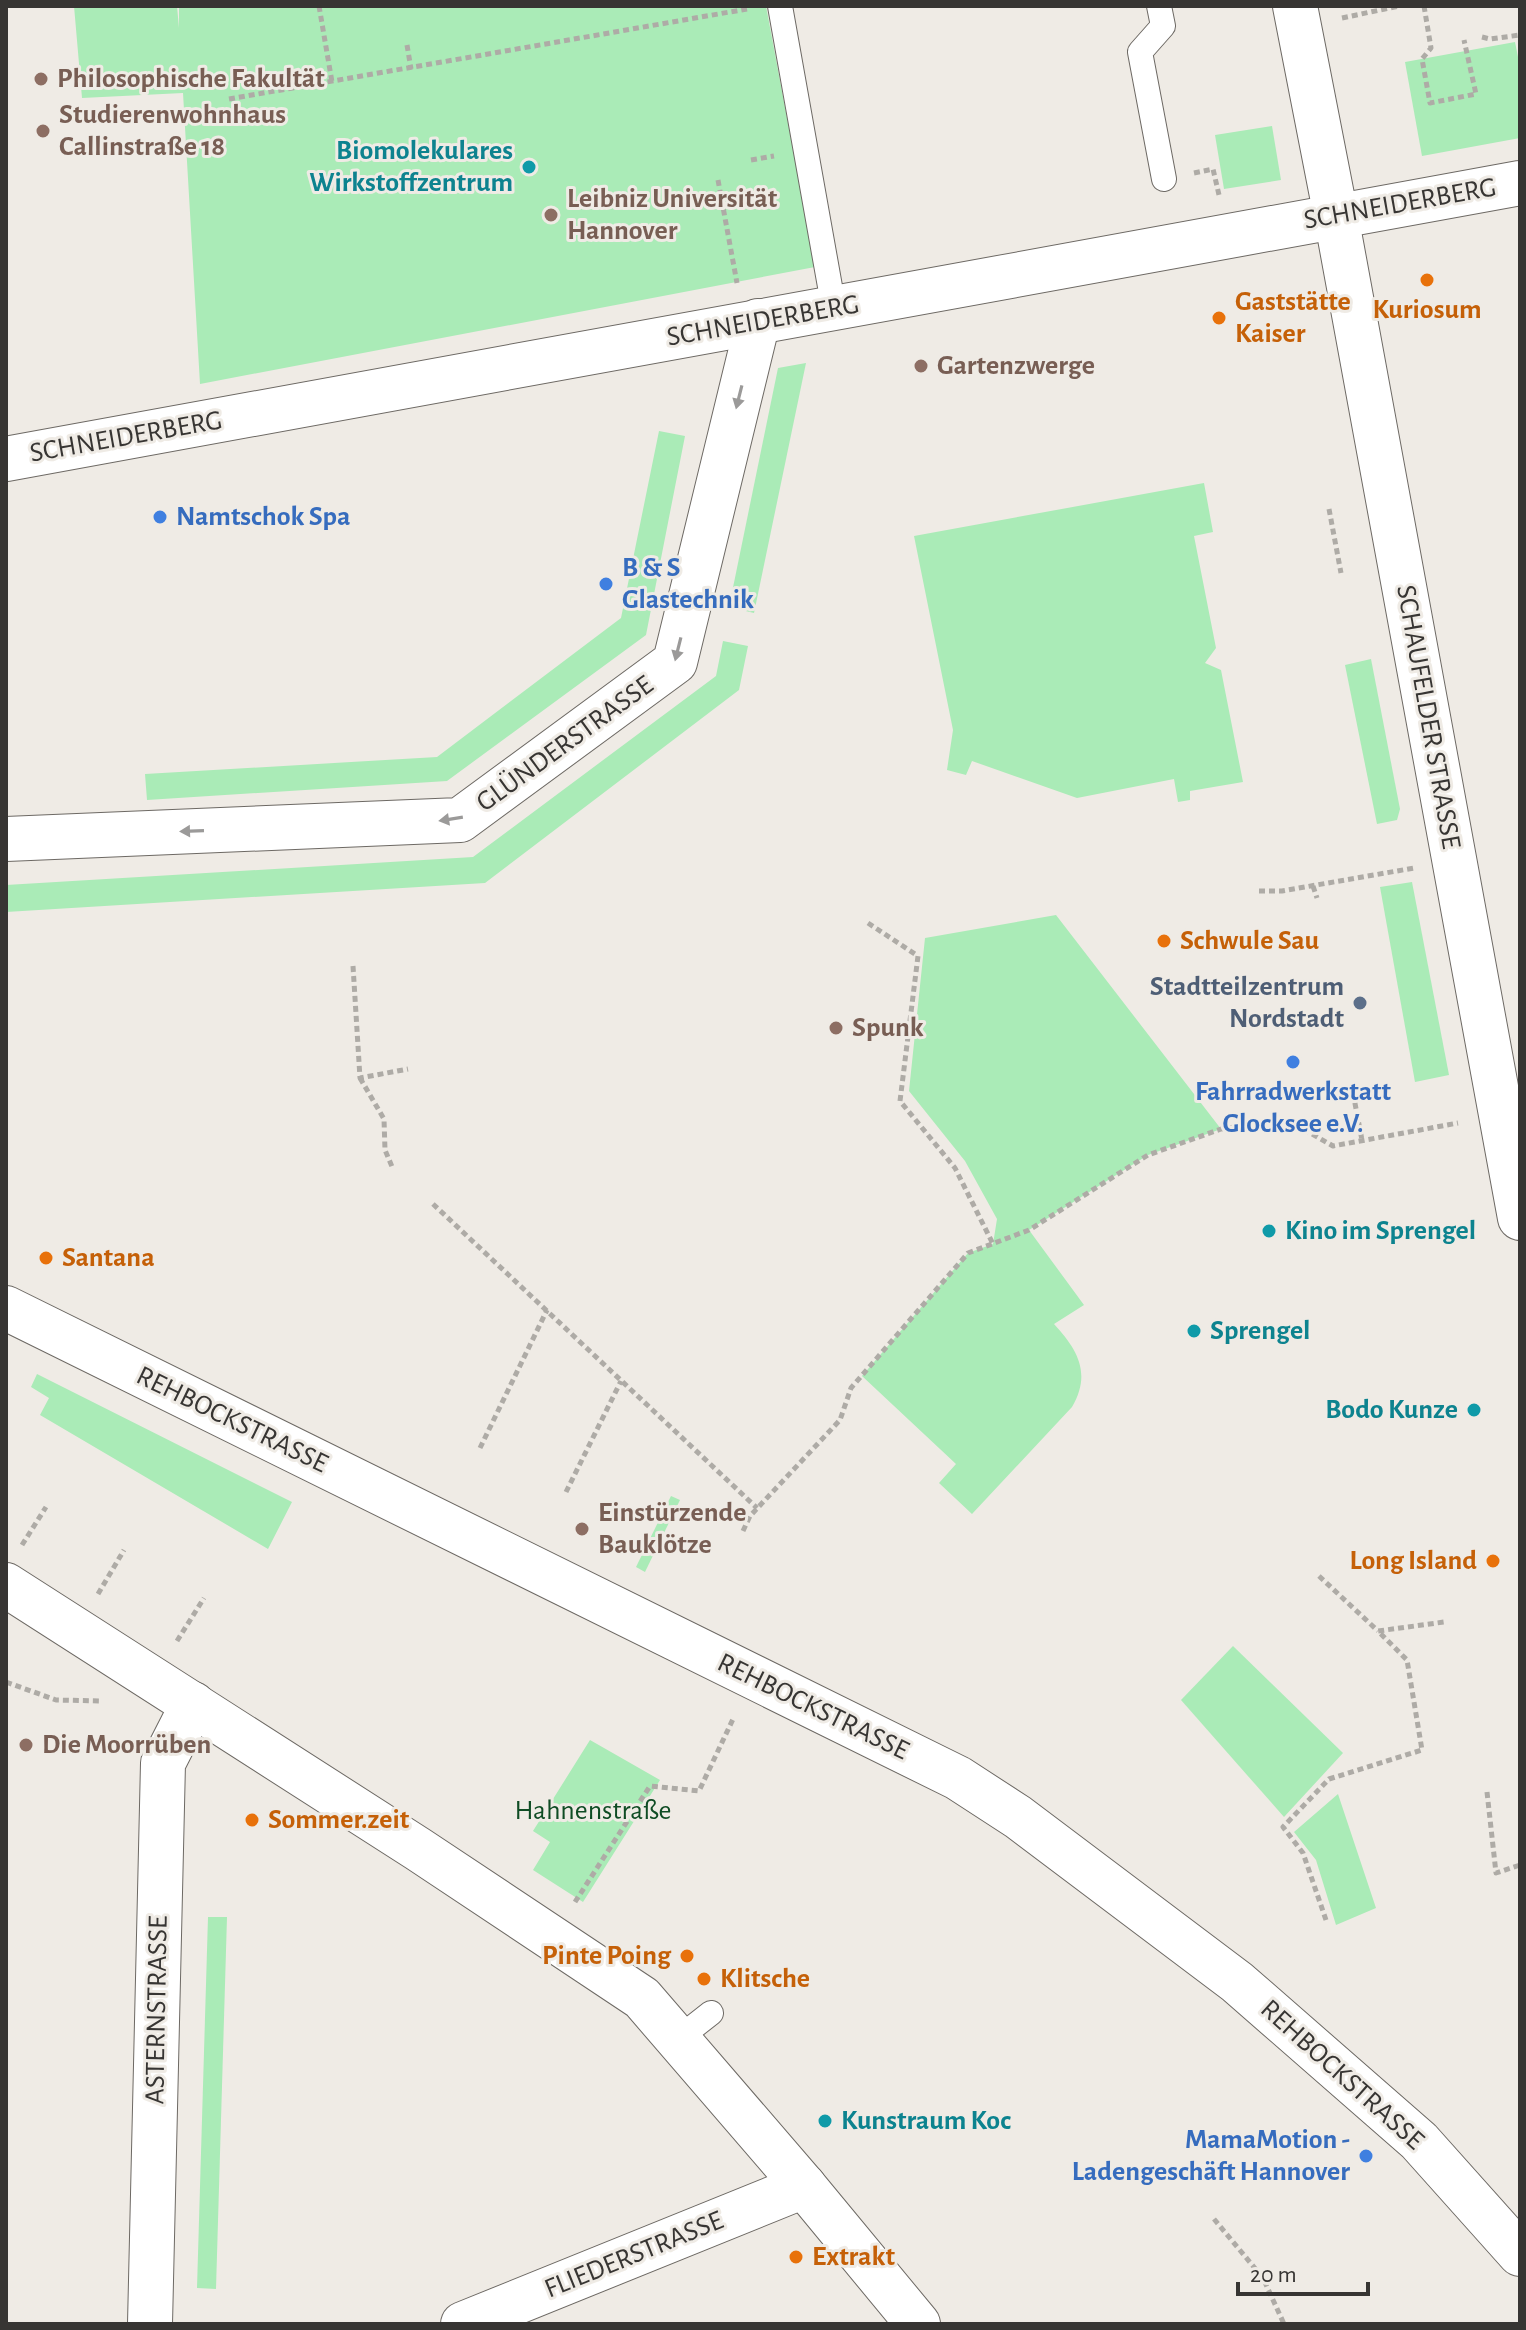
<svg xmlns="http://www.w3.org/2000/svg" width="1526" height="2330" viewBox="0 0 1526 2330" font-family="'Alegreya Sans',sans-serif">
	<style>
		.green { fill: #aaebb7 }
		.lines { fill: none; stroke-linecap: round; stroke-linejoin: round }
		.service-casing { stroke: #6d6964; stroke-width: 26 }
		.minor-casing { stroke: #6d6964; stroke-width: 46 }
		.path { stroke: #aeaba6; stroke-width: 5; stroke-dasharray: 6 4; stroke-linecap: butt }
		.service { stroke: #fff; stroke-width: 24 }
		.minor { stroke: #fff; stroke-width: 44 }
		.oneway { fill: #9b9a99 }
		.education-dot { fill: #8d6e63; stroke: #efebe5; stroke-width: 3 }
		.culture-dot { fill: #0f9aa8; stroke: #efebe5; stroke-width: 3 }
		.food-dot { fill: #e8710a; stroke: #efebe5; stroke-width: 3 }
		.shop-dot { fill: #3f7fe0; stroke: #efebe5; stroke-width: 3 }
		.service-dot { fill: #5c6f8a; stroke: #efebe5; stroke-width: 3 }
		.labels { text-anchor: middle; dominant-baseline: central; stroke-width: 6; stroke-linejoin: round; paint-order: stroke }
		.education-label { font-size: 28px; font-weight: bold; fill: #785e54; stroke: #efebe5; text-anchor: start }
		.culture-label { font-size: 28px; font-weight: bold; fill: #0d838f; stroke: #efebe5; text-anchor: start }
		.street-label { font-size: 28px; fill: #373533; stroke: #efebe5 }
		.food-label { font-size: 28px; font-weight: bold; fill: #c56008; stroke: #efebe5; text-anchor: start }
		.shop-label { font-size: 28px; font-weight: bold; fill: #366cbe; stroke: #efebe5; text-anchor: start }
		.service-label { font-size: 28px; font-weight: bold; fill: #4e5e75; stroke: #efebe5; text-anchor: end }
		.park-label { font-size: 28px; fill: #0f4c24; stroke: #efebe5 }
	</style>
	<rect width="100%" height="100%" fill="#efebe5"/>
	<!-- green -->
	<g class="green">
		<polygon points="74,6 177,6 179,28 179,6 766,6 815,267 200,384 183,93 82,98"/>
		<polygon points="1515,42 1520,67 1520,138 1422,156 1405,62"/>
		<polygon points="1272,126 1281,180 1224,189 1215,135"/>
		<polygon points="806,363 754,613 729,607 778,368"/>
		<polygon points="659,431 685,436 646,635 447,781 147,800 145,774 437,757 621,618"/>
		<polygon points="1204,483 1213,532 1194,536 1216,648 1205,663 1221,670 1243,782 1190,791 1190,800 1178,802 1174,779 1077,798 972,761 966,775 947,770 953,730 914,536"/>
		<polygon points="723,641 748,646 739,690 485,883 6,912 6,885 473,857 716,676"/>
		<polygon points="1371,659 1400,809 1397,820 1377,824 1345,665"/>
		<polygon points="1412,882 1449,1075 1415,1082 1380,887"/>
		<path d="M 1056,915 L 1221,1129 L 1148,1155 L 1029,1230 L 1084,1305 L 1054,1324 C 1077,1349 1092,1373 1072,1407 L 972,1514 L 939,1483 L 956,1464 L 862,1376 L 968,1253 L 993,1244 L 997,1219 L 965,1161 L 909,1091 L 925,938 Z"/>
		<polygon points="37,1374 292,1502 268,1549 40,1415 49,1398 31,1387"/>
		<polygon points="671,1496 680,1500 645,1572 636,1567"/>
		<polygon points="1233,1646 1343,1753 1284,1817 1181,1700"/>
		<polygon points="590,1740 660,1780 583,1902 533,1870 550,1842 533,1831"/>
		<polygon points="1338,1794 1376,1908 1336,1925 1316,1860 1294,1832"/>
		<polygon points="208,1917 227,1917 216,2289 197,2288"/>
	</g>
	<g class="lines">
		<!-- service casing -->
		<g class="service-casing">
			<g id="service">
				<polyline points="780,6 834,309"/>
				<polyline points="1159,6 1163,26 1140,52 1164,179"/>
				<polyline points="678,2039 711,2013"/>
			</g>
		</g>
		<!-- minor casing -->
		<g class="minor-casing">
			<g id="minor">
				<polyline points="1295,6 1336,216 1520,1218"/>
				<polyline points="6,459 1520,183"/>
				<polyline points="6,839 460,820 675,662 758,321"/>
				<polyline points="6,1308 958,1778 1018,1817 1237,1982 1419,2141 1520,2254"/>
				<polyline points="6,1585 418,1849 642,1998 804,2186 918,2324"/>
				<polyline points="150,2324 163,1763 193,1704"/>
				<polyline points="463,2324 804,2186"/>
			</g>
		</g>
		<!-- path -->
		<g class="path">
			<polyline points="319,6 332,82"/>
			<polyline points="1424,6 1431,48 1422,59 1430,103 1476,94 1464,40"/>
			<polyline points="1342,18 1399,6"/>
			<polyline points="1482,37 1490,39 1520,35"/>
			<polyline points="407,45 411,69"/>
			<polyline points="229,99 747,9"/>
			<polyline points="751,160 774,156"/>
			<polyline points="1194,173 1213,169 1219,195"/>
			<polyline points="718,180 737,283"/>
			<polyline points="1329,509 1341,573"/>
			<polyline points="1313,886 1317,898"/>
			<polyline points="1259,891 1282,891 1414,868"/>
			<polyline points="868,923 918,956 900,1101 955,1168 993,1244"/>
			<polyline points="353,966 360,1078 408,1069"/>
			<polyline points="360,1078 384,1119 385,1150 393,1169"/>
			<polyline points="1353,1093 1362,1140"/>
			<polyline points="433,1204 757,1508"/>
			<polyline points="480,1448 547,1310"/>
			<polyline points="566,1492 621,1381"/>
			<polyline points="743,1531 750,1516 840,1420 851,1388 968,1253 1029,1230 1148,1155 1221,1129 1286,1119 1333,1146 1458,1123"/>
			<polyline points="22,1545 46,1507"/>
			<polyline points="1319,1576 1378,1631"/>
			<polyline points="98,1594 124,1550"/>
			<polyline points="177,1641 204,1598"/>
			<polyline points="6,1682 56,1700 102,1701"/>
			<polyline points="1487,1792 1496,1873 1520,1865"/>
			<polyline points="575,1902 650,1786 699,1791 734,1717"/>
			<polyline points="1326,1920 1303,1853 1283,1827 1329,1779 1422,1750 1407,1660 1378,1631 1444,1622"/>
			<polyline points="1214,2219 1263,2278 1284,2324"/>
		</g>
		<!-- service -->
		<use href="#service" class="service"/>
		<!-- minor -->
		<use href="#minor" class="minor"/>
	</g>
	<!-- one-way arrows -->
	<defs><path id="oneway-solid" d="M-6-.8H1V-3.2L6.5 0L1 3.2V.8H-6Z" transform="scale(2)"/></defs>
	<g class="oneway">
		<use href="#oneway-solid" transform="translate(739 397) rotate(104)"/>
		<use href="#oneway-solid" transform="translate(678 649) rotate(104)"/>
		<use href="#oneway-solid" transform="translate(451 819) rotate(171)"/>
		<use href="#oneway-solid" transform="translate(192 831) rotate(178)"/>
	</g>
	<!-- markers -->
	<g class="education-dot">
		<circle cx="41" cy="79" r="8"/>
		<circle cx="43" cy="131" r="8"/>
		<circle cx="551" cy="215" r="8"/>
		<circle cx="921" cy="366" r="8"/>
		<circle cx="836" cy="1028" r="8"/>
		<circle cx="582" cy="1529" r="8"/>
		<circle cx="26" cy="1745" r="8"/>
	</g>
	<g class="culture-dot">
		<circle cx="529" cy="167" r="8"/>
		<circle cx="1269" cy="1231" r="8"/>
		<circle cx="1194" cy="1331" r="8"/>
		<circle cx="1474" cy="1410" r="8"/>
		<circle cx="825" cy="2121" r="8"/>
	</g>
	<g class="food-dot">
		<circle cx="1427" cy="280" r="8"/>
		<circle cx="1219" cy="318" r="8"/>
		<circle cx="1164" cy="941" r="8"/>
		<circle cx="46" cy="1258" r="8"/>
		<circle cx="1493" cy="1561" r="8"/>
		<circle cx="252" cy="1820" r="8"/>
		<circle cx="687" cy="1956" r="8"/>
		<circle cx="704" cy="1979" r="8"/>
		<circle cx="796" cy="2257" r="8"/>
	</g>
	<g class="shop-dot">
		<circle cx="160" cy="517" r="8"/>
		<circle cx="606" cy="584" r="8"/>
		<circle cx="1293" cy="1062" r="8"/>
		<circle cx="1366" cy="2156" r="8"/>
	</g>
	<circle class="service-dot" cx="1360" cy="1003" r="8"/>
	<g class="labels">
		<!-- education labels -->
		<g class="education-label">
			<text x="57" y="79">Philosophische Fakultät</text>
			<text x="59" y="115">Studierenwohnhaus<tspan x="59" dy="32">Callinstraße 18</tspan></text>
			<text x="567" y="199">Leibniz Universität<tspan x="567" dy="32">Hannover</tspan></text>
			<text x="937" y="366">Gartenzwerge</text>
			<text x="852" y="1028">Spunk</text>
			<text x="598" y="1513">Einstürzende<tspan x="598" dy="32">Bauklötze</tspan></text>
			<text x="42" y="1745">Die Moorrüben</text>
		</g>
		<!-- culture labels -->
		<g class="culture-label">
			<text x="513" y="151" text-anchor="end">Biomolekulares<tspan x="513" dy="32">Wirkstoffzentrum</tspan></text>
			<text x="1285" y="1231">Kino im Sprengel</text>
			<text x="1210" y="1331">Sprengel</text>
			<text x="1458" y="1410" text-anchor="end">Bodo Kunze</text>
			<text x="841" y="2121">Kunstraum Koc</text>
		</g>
		<!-- street labels -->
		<g class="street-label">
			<text transform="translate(1400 204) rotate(-10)">SCHNEIDERBERG</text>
			<text transform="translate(763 321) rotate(-10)">SCHNEIDERBERG</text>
			<text transform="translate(126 437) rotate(-10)">SCHNEIDERBERG</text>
			<text transform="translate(1428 717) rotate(80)">SCHAUFELDER STRASSE</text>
			<text transform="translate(565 744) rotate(-36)">GLÜNDERSTRASSE</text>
			<text transform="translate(232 1420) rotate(26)">REHBOCKSTRASSE</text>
			<text transform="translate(813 1707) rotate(26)">REHBOCKSTRASSE</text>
			<text transform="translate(157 2010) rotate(-89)">ASTERNSTRASSE</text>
			<text transform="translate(1342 2075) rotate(42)">REHBOCKSTRASSE</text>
			<text transform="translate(634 2255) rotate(-22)">FLIEDERSTRASSE</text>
		</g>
		<!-- food labels -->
		<g class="food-label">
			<text x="1235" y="302">Gaststätte<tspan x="1235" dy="32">Kaiser</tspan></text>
			<text x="1427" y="310" text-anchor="middle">Kuriosum</text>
			<text x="1180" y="941">Schwule Sau</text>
			<text x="62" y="1258">Santana</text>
			<text x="1477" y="1561" text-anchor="end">Long Island</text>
			<text x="268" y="1820">Sommer.zeit</text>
			<text x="671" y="1956" text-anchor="end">Pinte Poing</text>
			<text x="720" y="1979">Klitsche</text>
			<text x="812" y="2257">Extrakt</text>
		</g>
		<!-- shop labels -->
		<g class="shop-label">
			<text x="176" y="517">Namtschok Spa</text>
			<text x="622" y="568">B &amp; S<tspan x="622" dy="32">Glastechnik</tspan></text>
			<text x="1293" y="1092" text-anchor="middle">Fahrradwerkstatt<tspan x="1293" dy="32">Glocksee e.V.</tspan></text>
			<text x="1350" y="2140" text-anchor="end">MamaMotion -<tspan x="1350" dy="32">Ladengeschäft Hannover</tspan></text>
		</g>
		<!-- service labels -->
		<g class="service-label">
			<text x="1344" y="987">Stadtteilzentrum<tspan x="1344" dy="32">Nordstadt</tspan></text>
		</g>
		<!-- park labels -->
		<g class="park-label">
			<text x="593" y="1811">Hahnenstraße</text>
		</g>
	</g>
	<!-- border -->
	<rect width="1526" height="2330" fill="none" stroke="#373533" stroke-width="16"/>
	<!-- scale -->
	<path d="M1238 2282v12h130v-12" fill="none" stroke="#373533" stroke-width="4"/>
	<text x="1250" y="2282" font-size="24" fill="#373533" stroke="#efebe5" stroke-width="6" paint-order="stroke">20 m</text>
</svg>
